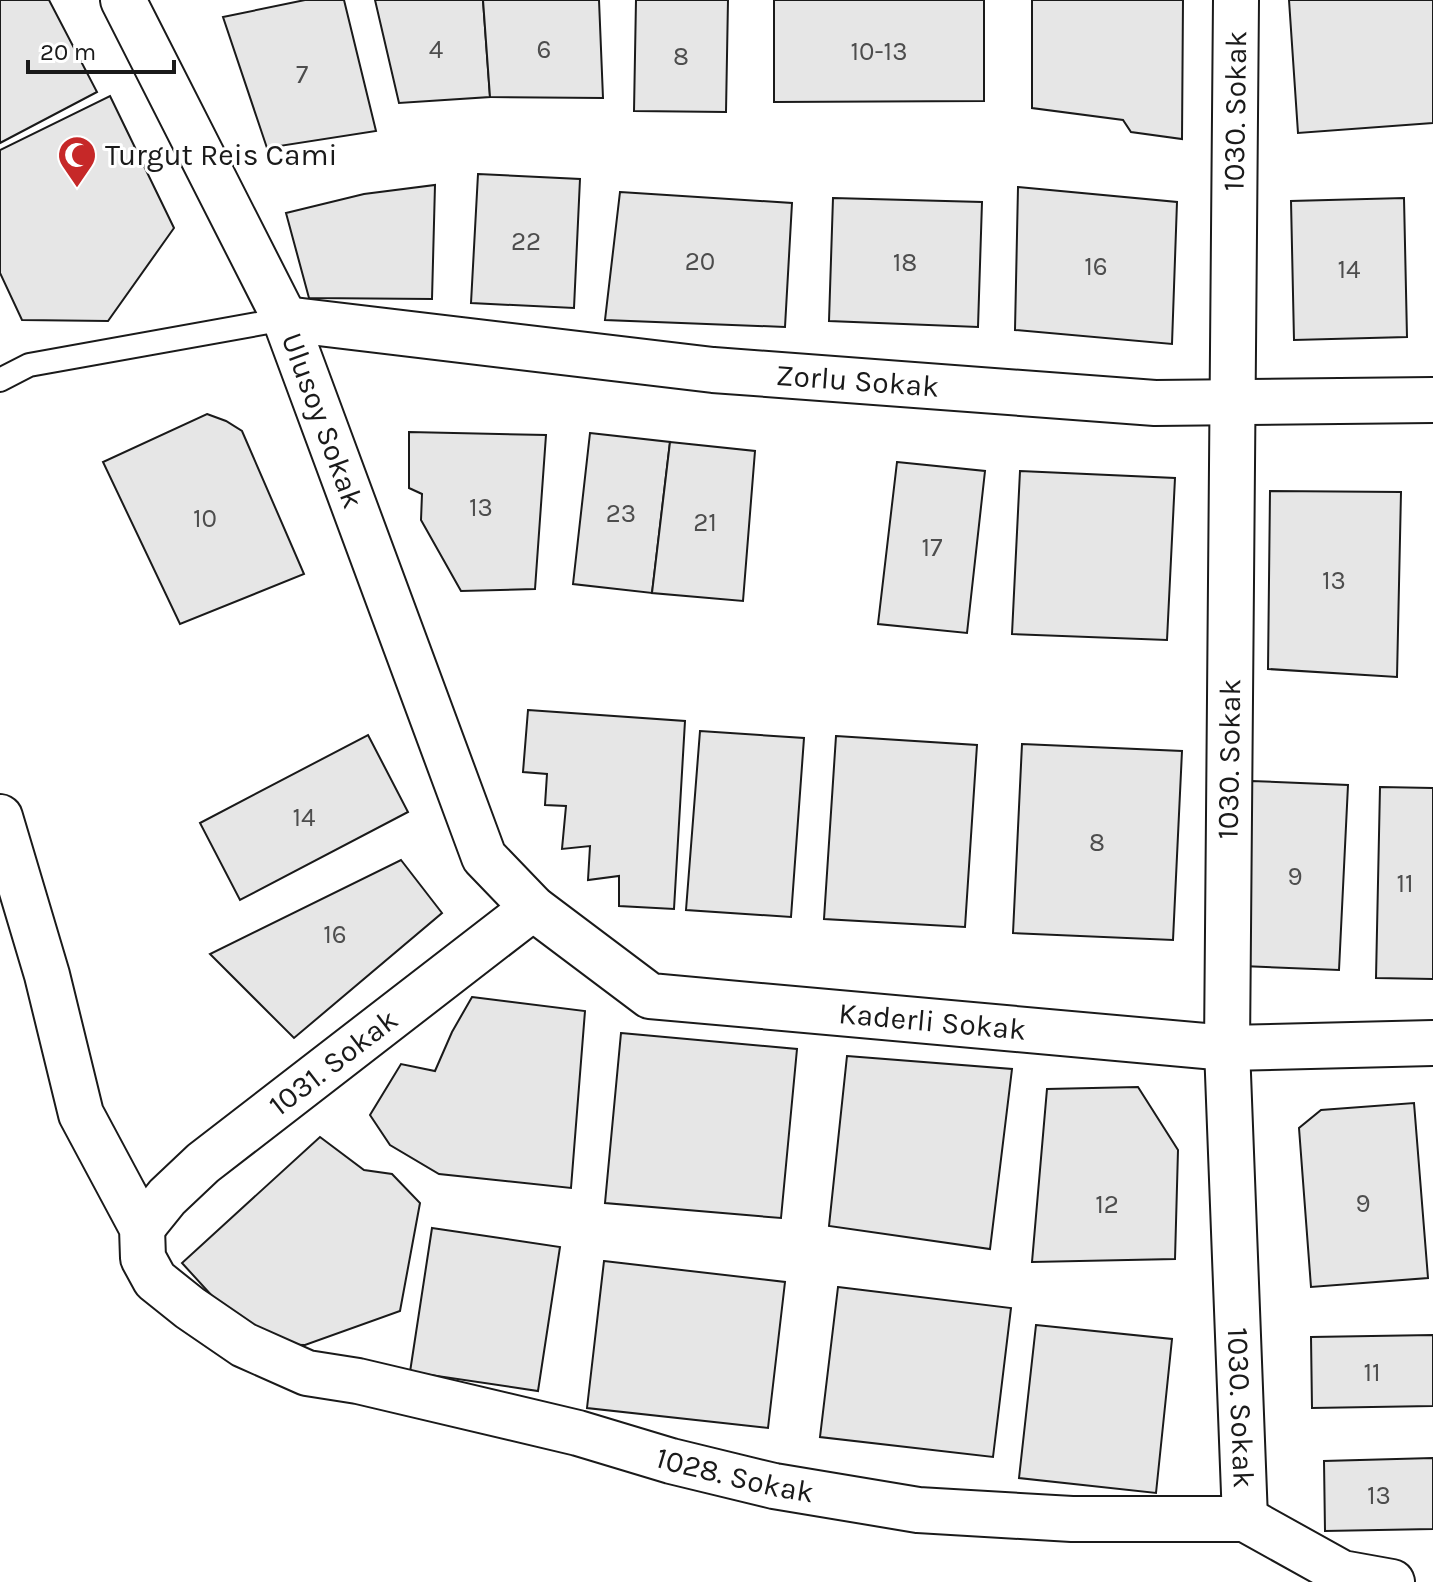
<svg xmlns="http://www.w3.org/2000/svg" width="1433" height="1582" viewBox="0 0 1433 1582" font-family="Karla,sans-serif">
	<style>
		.building { fill: #e6e6e6; stroke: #1a1a1a; stroke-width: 2 }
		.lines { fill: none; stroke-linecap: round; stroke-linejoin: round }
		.lane-casing { stroke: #1a1a1a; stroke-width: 26 }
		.street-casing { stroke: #1a1a1a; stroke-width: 48 }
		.lane { stroke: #fff; stroke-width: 22 }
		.street { stroke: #fff; stroke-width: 44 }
		.labels { text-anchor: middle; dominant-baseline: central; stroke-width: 6; stroke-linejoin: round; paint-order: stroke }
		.number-label { font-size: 26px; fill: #4d4d4d }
		.street-label { font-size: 30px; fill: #1a1a1a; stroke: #fff }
		.poi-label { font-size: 30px; fill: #1a1a1a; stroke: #fff; text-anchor: start }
	</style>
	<rect width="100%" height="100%" fill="#fff"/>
	<!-- building -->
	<g class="building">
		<polygon points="0,0 49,0 97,92 0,143"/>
		<polygon points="305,0 344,0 376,131 267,148 223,17"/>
		<polygon points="375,0 483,0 490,97 399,103"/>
		<polygon points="483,0 599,0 603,98 490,97"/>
		<polygon points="636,0 728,0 726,112 634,111"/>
		<polygon points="774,0 984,0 984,101 774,102"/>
		<polygon points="1032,0 1183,0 1182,139 1131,132 1123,120 1032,108"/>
		<polygon points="1289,0 1433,0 1433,123 1298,133"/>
		<polygon points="110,96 174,228 108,321 22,320 0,273 0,150"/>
		<polygon points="478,174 580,179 574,308 471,303"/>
		<polygon points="435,185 432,299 309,298 286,213 364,194"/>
		<polygon points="1018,187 1177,202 1172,344 1015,330"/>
		<polygon points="620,192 792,203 785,327 605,320"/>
		<polygon points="833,198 982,202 978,327 829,321"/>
		<polygon points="1404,198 1407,337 1294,340 1291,201"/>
		<polygon points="207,414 226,421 242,431 304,574 180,624 103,462"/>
		<polygon points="409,432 546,435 535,589 461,591 421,520 422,494 409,488"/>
		<polygon points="590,433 670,442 652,593 573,584"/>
		<polygon points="670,442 755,451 743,601 652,593"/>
		<polygon points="897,462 985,471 967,633 878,624"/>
		<polygon points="1020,471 1175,478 1167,640 1012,634"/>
		<polygon points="1270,491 1401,492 1397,677 1268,669"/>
		<polygon points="528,710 685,721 674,909 619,906 619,876 588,880 590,846 562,849 566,806 545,805 547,774 523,772"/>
		<polygon points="700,731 804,738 791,917 686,910"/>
		<polygon points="368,735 408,812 240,900 200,823"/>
		<polygon points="836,736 977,745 965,927 824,919"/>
		<polygon points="1022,744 1182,751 1173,940 1013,933"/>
		<polygon points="1251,781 1348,785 1339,970 1242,966"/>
		<polygon points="1380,787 1433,788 1433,979 1376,978"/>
		<polygon points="401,860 442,913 294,1038 210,954"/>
		<polygon points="472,997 585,1011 571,1188 439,1174 390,1145 370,1115 401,1064 435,1071 452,1032"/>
		<polygon points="621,1033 797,1049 781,1218 605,1203"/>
		<polygon points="847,1056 1012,1069 990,1249 829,1226"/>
		<polygon points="1138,1087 1178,1150 1175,1259 1032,1262 1047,1089"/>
		<polygon points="1414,1103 1428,1278 1311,1287 1299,1128 1321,1110"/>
		<polygon points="320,1137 364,1170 392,1174 420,1203 400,1311 305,1345 256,1344 182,1263"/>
		<polygon points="432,1228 560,1247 538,1391 410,1372"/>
		<polygon points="604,1261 785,1282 768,1428 587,1408"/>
		<polygon points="838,1287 1011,1308 993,1457 820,1437"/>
		<polygon points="1036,1325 1172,1339 1156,1493 1019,1478"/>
		<polygon points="1433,1335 1433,1406 1312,1408 1311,1337"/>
		<polygon points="1433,1458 1433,1529 1325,1531 1324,1461"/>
	</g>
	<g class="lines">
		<!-- lane casing -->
		<g class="lane-casing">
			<polyline id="lane" points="0,380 29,365 285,319"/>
		</g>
		<!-- street casing -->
		<g class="street-casing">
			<g id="street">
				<path id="s1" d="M 123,0 L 285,319 L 484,857 L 533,908 L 650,996 L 1227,1048 L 1433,1043"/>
				<path id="s2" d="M 1236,0 L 1227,1048 L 1245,1519"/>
				<path id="s3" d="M 285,319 L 713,370 L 1155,403 L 1433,400"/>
				<path id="s4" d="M 0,817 L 47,975 L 81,1114 L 142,1228 L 143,1258 L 155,1280 L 190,1308 L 244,1345 L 307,1373 L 358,1381 L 578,1433 L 671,1461 L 774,1486 L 918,1510 L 1072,1519 L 1245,1519 L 1342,1573 L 1392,1582"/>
				<path id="s5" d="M 142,1228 L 167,1197 L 203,1163 L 533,908"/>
			</g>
		</g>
		<!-- lane -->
		<use href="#lane" class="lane"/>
		<!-- street -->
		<use href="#street" class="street"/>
	</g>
	<!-- icons -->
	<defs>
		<g id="mosque-pin" transform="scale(2)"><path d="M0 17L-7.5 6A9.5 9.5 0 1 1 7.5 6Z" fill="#c62828" stroke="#fff"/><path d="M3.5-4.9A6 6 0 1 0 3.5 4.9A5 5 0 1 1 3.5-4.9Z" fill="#fff"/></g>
	</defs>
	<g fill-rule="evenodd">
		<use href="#mosque-pin" x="77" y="155"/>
	</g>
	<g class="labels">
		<!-- number labels -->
		<g class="number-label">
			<text x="436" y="49">4</text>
			<text x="544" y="49">6</text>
			<text x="879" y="51">10-13</text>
			<text x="681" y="56">8</text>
			<text x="302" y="74">7</text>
			<text x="526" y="241">22</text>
			<text x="700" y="261">20</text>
			<text x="905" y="262">18</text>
			<text x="1096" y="266">16</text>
			<text x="1349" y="269">14</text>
			<text x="481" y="507">13</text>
			<text x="621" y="513">23</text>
			<text x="205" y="518">10</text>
			<text x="705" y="522">21</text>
			<text x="932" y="547">17</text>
			<text x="1334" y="580">13</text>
			<text x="304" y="817">14</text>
			<text x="1097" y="842">8</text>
			<text x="1295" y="876">9</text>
			<text x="1405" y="883">11</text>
			<text x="335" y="934">16</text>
			<text x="1363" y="1203">9</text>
			<text x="1107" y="1204">12</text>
			<text x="1372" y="1372">11</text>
			<text x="1379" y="1495">13</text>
		</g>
		<!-- street labels -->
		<g class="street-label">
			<text transform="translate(1235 111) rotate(-89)">1030. Sokak</text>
			<text stroke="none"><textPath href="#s3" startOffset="576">Zorlu Sokak</textPath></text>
			<text stroke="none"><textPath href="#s1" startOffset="466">Ulusoy Sokak</textPath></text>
			<text transform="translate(1229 759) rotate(-89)">1030. Sokak</text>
			<text stroke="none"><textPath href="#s1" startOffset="1432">Kaderli Sokak</textPath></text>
			<text stroke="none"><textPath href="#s5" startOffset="254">1031. Sokak</textPath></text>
			<text stroke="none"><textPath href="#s2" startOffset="1408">1030. Sokak</textPath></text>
			<text stroke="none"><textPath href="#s4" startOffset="1112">1028. Sokak</textPath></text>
		</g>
		<!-- poi labels -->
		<g class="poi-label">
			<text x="105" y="155">Turgut Reis Cami</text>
		</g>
	</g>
	<!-- scale -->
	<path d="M28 60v12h146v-12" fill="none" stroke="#1a1a1a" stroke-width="4"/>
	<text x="40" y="60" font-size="24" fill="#1a1a1a" stroke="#ffffff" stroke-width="6" paint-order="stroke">20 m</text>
</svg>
